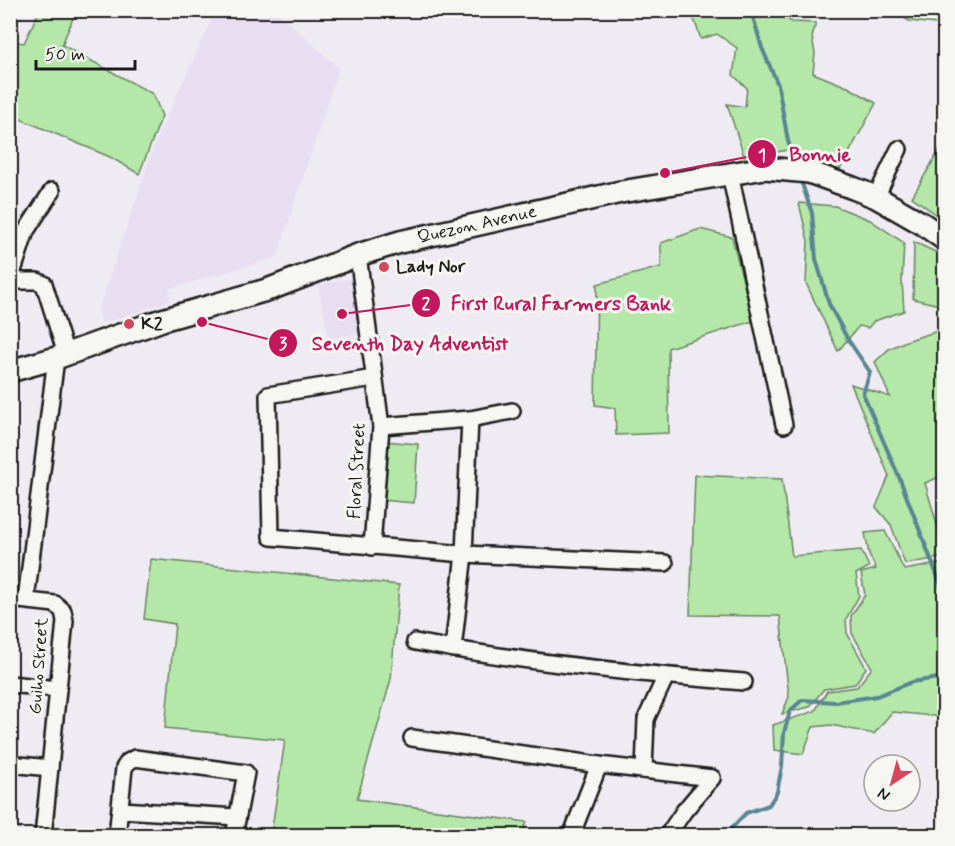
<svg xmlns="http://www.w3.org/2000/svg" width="955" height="846" viewBox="0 0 955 846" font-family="Mynerve,sans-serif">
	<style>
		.built { fill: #e7def2 }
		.green { fill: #b4e7a8; stroke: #688262; stroke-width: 1.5 }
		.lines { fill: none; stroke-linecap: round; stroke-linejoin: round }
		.stream { stroke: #588591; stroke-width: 4 }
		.street-casing { stroke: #1c1c1c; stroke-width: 20 }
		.secondary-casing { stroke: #1c1c1c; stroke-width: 26 }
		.street { stroke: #f6f6f2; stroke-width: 15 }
		.secondary { stroke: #f6f6f2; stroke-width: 21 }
		.poi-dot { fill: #d1495b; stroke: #f6f6f2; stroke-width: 2 }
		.labels { text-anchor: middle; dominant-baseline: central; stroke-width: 6; stroke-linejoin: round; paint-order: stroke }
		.street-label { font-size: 18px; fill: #1c1c1c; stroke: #f6f6f2 }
		.poi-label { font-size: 18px; font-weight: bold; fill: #1c1c1c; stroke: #f6f6f2; text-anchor: start }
		.leader { fill: none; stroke: #c2185b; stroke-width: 2 }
		.callout-dot { fill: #c2185b; stroke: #f6f6f2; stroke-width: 2 }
		.mark-label { font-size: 18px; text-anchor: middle; font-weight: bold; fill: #fff }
		.callout-label { font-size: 20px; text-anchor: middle; font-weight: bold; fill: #c2185b; stroke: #f6f6f2; stroke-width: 6; stroke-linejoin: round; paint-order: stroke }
	</style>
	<rect width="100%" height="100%" fill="#efebf2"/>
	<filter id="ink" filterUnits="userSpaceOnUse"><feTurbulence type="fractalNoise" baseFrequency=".0167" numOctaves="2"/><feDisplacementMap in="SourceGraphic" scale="12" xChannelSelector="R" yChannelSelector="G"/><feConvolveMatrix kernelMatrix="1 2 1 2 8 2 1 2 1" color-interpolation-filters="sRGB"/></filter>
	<g filter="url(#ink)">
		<!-- built -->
		<g class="built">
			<polygon points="216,11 276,11 339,68 277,257 169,289 171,300 102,324 98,310 157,138"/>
			<polygon points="352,278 363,332 329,339 318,285"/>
		</g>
		<!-- green -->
		<g class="green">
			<polygon points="39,11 76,11 62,45 153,94 162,116 139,174 110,157 11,115 11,41 24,43"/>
			<polygon points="691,11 774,11 792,22 816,23 812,37 815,53 813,73 850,88 876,103 837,175 787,150 745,159 727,104 745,107 747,88 733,75 737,48 717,34 701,39"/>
			<polygon points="893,11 944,11 944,25 909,21"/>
			<polygon points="944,142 944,220 912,197"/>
			<polygon points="799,203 835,206 870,220 904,243 902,281 904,311 874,321 868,328 859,326 838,351 806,283 808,241"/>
			<polygon points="700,229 732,237 753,321 668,348 669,433 616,435 615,408 595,405 597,284 661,267 661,243"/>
			<polygon points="914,242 944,256 944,306 913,299"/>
			<polygon points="944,329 944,475 925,483 944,549 944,557 905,564 891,525 876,507 889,476 851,384 890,397 875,362 889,349 906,341"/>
			<polygon points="384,441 418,444 414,503 381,500"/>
			<polygon points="695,475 782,479 792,556 861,550 869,567 856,574 859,596 846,619 847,633 866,668 855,684 824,689 809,707 782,714 789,697 780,616 690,615"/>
			<polygon points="885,531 904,570 944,563 944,717 892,712 874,734 831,725 813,727 803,754 774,750 773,725 815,711 827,691 857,687 872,668 852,633 851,616 865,595 861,573 876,569 869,554 865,533"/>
			<polygon points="151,559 399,585 391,679 357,799 527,822 522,835 271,835 285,740 165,728 175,624 144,619"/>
		</g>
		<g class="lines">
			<!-- stream -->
			<g class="stream">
				<polyline points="751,10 762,48 778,85 788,141 796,165"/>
				<polyline points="800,178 812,213 816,259 829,304 847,338 870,372 863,394 899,477 944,593"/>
				<polyline points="724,836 746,813 769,805 777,792 782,766 784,733 790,711 802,700 836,702 877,696 912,682 944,677"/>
			</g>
			<!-- street casing -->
			<g class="street-casing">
				<g id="street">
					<polyline points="730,174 784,425"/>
					<polyline points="52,191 26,231 13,271 14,278 18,281 37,281 44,284 66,354"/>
					<polyline points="876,197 899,149"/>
					<polyline points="358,255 381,426 372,547"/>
					<polyline points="374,378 268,395 271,537 464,554 665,563"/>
					<polyline points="381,426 470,419 512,411"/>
					<polyline points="10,599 55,604 63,611 65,621 43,836"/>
					<polyline points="26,600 56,358"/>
					<path d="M 415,642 C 522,662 636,674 744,682"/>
					<polyline points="453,649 464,554 470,419"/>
					<polyline points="10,684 58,689"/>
					<polyline points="412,738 599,765 712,778"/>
					<polyline points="10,764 50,768"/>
					<polyline points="644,770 646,719 666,676"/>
					<polyline points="121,810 237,817"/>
					<polyline points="117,836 124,768 128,762 135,758 246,773 234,836"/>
					<polyline points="571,836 599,765"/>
					<polyline points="667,836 684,811 712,778"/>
				</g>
			</g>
			<!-- secondary casing -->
			<g class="secondary-casing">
				<g id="secondary">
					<path id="s1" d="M 10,371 L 56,358 L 162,320 L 270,289 L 358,255 L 400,242 L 621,192 L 765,168 L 809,172 L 853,188 L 876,197 L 923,224 L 944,239"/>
				</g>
			</g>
			<!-- street -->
			<use href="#street" class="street"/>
			<!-- secondary -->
			<use href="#secondary" class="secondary"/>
		</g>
	</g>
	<!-- markers -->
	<g class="poi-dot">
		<circle cx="384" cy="267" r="6"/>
		<circle cx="129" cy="324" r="6"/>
	</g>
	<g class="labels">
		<!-- street labels -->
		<g class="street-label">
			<text stroke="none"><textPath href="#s1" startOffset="490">Quezon Avenue</textPath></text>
			<text transform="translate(357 471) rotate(-87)">Floral Street</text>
			<text transform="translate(39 666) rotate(-86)">Guiho Street</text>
		</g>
		<!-- poi labels -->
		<g class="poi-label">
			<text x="396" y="267">Lady Nor</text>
			<text x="141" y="324">K2</text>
		</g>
	</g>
	<!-- callouts -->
	<path class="leader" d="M665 173L762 154M342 314L426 303M202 322L283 343"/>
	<g class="callout-dot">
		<circle cx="665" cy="173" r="6"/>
		<circle cx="342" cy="314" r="6"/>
		<circle cx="202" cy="322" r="6"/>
		<circle cx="762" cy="154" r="15"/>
		<circle cx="426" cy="303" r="15"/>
		<circle cx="283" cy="343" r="15"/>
	</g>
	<g class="mark-label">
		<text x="762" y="161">1</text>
		<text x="426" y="309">2</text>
		<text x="283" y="349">3</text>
	</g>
	<g class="callout-label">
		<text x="820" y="161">Bonnie</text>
		<text x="561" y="310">First Rural Farmers Bank</text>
		<text x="410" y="350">Seventh Day Adventist</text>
	</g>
	<!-- margin -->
	<rect width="955" height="846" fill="none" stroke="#f6f6f2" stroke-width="36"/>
	<rect x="18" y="18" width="919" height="810" fill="none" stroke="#1c1c1c" stroke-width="2" filter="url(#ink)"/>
	<!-- north arrow -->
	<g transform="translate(892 783) rotate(216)"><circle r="28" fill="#f6f6f2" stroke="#9f9f9c" stroke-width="1.5"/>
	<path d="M0-4.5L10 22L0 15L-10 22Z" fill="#d1495b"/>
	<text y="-9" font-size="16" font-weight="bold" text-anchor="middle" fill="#1c1c1c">N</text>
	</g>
	<!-- scale -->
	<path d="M36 60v9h99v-9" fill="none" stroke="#1c1c1c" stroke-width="3"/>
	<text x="45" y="60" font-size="18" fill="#1c1c1c" stroke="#f6f6f2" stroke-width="4.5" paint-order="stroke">50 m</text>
</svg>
